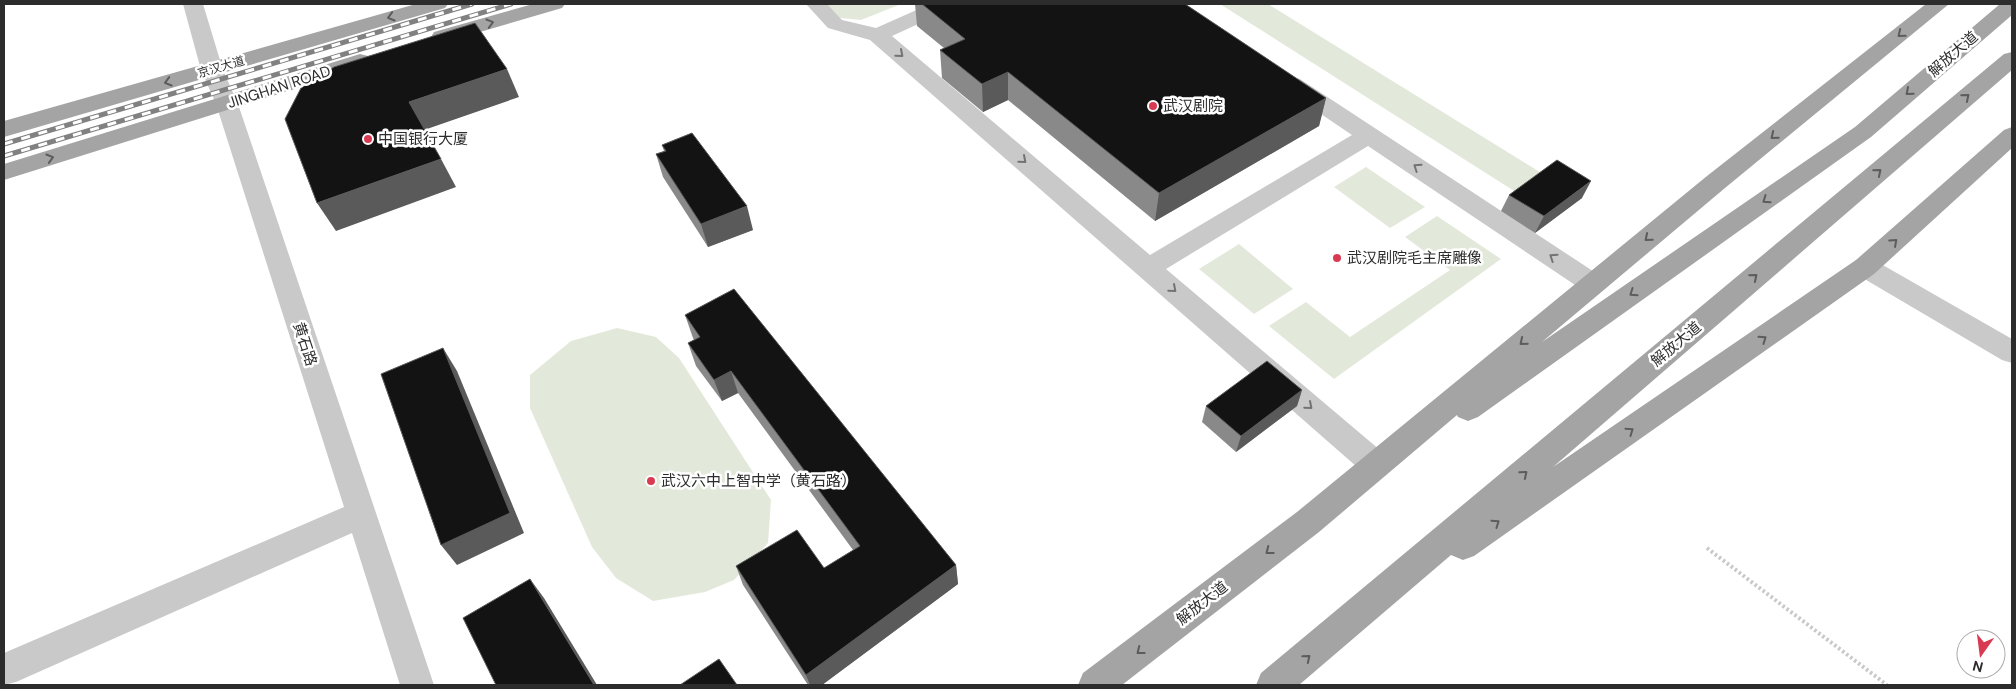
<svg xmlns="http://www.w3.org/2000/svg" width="2016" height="689" viewBox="0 0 2016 689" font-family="'DM Sans','Noto Sans SC',sans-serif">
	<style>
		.green { fill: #e3e9da }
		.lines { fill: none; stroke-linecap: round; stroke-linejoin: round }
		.path { stroke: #c9c9c9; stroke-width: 4; stroke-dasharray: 2.5 2.5; stroke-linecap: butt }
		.minor { fill: #c9c9c9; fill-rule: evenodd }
		.major { fill: #a4a4a4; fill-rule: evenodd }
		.rail-casing { stroke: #818181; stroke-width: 5 }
		.rail { stroke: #fff; stroke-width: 3; stroke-dasharray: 9; stroke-linecap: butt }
		.wall { fill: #898989 }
		.shaded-wall { fill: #5a5a5a }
		.building { fill: #131313; stroke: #5a5a5a }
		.oneway { stroke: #5c5c5c }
		.oneway2 { stroke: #737373 }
		.poi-dot { fill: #d83a52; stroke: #fff; stroke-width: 2 }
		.labels { text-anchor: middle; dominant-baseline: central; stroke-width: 5; stroke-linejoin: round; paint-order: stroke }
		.far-street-label { font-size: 12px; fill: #2c2c2c; stroke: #fff }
		.street-label { font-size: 15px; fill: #2c2c2c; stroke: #fff }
		.poi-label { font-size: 15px; fill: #2c2c2c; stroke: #fff; text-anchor: start }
	</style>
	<rect width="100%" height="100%" fill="#fff"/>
	<!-- green -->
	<g class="green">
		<polygon points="826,4 901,4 861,20 840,18"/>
		<polygon points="1220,4 1268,4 1548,177 1522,196"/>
		<polygon points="1366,167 1425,207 1390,228 1334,187"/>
		<polygon points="1437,216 1501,259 1334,379 1269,326 1306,302 1350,337 1450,270 1405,237"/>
		<polygon points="1239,244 1293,289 1254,314 1199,269"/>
		<polygon points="617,328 656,337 679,358 771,500 768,543 734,580 705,592 653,601 616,578 592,547 530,408 530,375 571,341"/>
	</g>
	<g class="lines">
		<!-- path -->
		<polyline class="path" points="1707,548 1887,685"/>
		<!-- minor -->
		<g class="minor">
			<polygon points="183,4 203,4 223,70 238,104 434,685 400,685 352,533 16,682 4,685 4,653 344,507 216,104 201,70"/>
			<polygon points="806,4 827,4 842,20 876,28 930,4 956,4 953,8 892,36 1150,255 1352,135 1284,89 1281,84 1284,79 1292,77 1300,79 1602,277 1606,284 1602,291 1593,294 1584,291 1368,146 1166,269 1387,456 1391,465 1387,474 1376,478 1365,474 870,40 828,28"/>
			<polygon points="1865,257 1874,260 2012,339 2012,363 2002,360 1856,274 1852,267 1856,260"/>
		</g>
		<!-- major -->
		<g class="major">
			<polygon points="416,4 448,4 445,8 4,137 4,121"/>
			<polygon points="533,4 565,4 562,8 442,43 434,42 431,37 434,32"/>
			<polygon points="1926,4 1949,4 1725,188 1542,342 1855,127 2000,4 2012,4 2012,15 1871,137 1478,417 1468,421 1458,417 1457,415 1319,532 1122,685 1078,685 1083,673 1297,512 1707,176"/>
			<polygon points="2012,52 2012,70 1553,467 1856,260 2004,130 2012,127 2012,148 1874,274 1474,556 1463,560 1451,555 1299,685 1256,685 1261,673 2004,54"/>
			<polygon points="360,54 368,56 371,61 368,66 4,180 4,164"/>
		</g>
		<!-- rail casing -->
		<g class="rail-casing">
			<g id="rail">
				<polyline points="4,144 472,4"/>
				<polyline points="4,156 511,4"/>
			</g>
		</g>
		<!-- rail -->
		<use href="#rail" class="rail"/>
	</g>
	<!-- wall -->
	<g class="wall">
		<polygon points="915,4 1185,4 1326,98 1319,126 1155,221 1008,100 983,112 942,78 940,50 944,48 917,26"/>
		<polygon points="662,145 753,230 708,247 663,177 656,154 664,151"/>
		<polygon points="1509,195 1582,198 1535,233 1501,211"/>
		<polygon points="685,315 956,565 958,584 822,685 808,685 743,585 736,566 824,568 853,550 738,393 722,401 696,366 688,343 694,340 693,338"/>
		<polygon points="1302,390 1297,406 1236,452 1202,422 1206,406"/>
	</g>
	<!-- shaded-wall -->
	<g class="shaded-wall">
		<polygon points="507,69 519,97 424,130 409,102"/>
		<polygon points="1008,72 1008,100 983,112 982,84"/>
		<polygon points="1326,98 1319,126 1155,221 1159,193"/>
		<polygon points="441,159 456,187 336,231 317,203"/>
		<polygon points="1591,181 1582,198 1535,233 1544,216"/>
		<polygon points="747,206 753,230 708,247 701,224"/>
		<polygon points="443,348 457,371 524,533 457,565 441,545"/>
		<polygon points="731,371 738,393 722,401 714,380"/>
		<polygon points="1302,390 1297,406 1236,452 1241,436"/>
		<polygon points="956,565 958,584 822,685 810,685 806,675"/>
		<polygon points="530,579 544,598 597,685 594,685"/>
	</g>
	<!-- building -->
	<g class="building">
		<polygon points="922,4 1185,4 1326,98 1159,193 1008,72 982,84 940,50 965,39"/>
		<polygon points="475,23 507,69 409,102 441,159 317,203 285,119 301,88 334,67"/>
		<polygon points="692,133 747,206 701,224 656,154 666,151 662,145"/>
		<polygon points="1557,160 1591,181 1544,216 1509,195"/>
		<polygon points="734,289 956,565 806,675 736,566 797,530 824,568 860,546 731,371 714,380 688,343 700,337 685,315"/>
		<polygon points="443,348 510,513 441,545 381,374"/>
		<polygon points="1267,361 1302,390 1241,436 1206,406"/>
		<polygon points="530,579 594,685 496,685 463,618"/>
		<polygon points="719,659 737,685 680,685"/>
	</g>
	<!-- one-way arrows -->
	<defs><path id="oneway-chevron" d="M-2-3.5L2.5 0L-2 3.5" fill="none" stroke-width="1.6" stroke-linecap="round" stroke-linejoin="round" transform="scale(1.25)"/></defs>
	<g class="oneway">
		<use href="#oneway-chevron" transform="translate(391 17) rotate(164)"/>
		<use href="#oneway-chevron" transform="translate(490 23) rotate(-16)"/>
		<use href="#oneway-chevron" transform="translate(1901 34) rotate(141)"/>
		<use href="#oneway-chevron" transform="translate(168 82) rotate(164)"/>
		<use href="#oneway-chevron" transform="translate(1909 92) rotate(139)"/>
		<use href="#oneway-chevron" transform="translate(1966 97) rotate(-40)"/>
		<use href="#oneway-chevron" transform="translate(1774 136) rotate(141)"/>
		<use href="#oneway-chevron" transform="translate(50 158) rotate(-17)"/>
		<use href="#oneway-chevron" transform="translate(1878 172) rotate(-40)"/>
		<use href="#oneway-chevron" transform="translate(1766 200) rotate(145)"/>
		<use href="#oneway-chevron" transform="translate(1648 238) rotate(140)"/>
		<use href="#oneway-chevron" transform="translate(1894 242) rotate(-42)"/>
		<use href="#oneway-chevron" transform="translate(1754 277) rotate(-40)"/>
		<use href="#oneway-chevron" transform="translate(1633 293) rotate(145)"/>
		<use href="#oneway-chevron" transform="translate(1763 339) rotate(-35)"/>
		<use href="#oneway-chevron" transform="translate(1523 342) rotate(140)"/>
		<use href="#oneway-chevron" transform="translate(1630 431) rotate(-35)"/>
		<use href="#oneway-chevron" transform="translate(1524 474) rotate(-40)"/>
		<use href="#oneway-chevron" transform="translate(1496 523) rotate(-35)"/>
		<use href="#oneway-chevron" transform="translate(1269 551) rotate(142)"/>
		<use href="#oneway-chevron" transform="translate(1140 651) rotate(142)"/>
		<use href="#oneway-chevron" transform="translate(1307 658) rotate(-39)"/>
	</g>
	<g class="oneway2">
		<use href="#oneway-chevron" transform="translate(900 54) rotate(41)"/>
		<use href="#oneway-chevron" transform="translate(1023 160) rotate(41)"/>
		<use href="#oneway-chevron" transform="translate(1417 167) rotate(-146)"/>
		<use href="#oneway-chevron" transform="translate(1553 257) rotate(-146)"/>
		<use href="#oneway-chevron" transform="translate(1173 289) rotate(41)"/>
		<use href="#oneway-chevron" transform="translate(1309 406) rotate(41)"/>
	</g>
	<!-- markers -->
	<g class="poi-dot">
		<circle cx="1153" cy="106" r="5"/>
		<circle cx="368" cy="139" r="5"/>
		<circle cx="1337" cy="258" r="5"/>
		<circle cx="651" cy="481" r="5"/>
	</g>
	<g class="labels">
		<!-- far-street labels -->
		<g class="far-street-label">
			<text transform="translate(221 67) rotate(-16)">京汉大道</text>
		</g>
		<!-- street labels -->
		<g class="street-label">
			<text transform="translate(1953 54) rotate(-41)">解放大道</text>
			<text transform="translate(279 87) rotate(-18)">JINGHAN ROAD</text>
			<text transform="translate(305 344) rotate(72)">黄石路</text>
			<text transform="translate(1676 344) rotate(-40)">解放大道</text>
			<text transform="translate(1202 603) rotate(-38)">解放大道</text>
		</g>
		<!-- poi labels -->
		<g class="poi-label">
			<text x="1163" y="106">武汉剧院</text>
			<text x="378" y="139">中国银行大厦</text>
			<text x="1347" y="258">武汉剧院毛主席雕像</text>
			<text x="661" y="481">武汉六中上智中学（黄石路）</text>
		</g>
	</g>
	<!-- border -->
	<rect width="2016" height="689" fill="none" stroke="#2c2c2c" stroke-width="10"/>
	<!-- north arrow -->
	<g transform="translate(1981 654) rotate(194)"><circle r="24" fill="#ffffff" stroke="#ababab"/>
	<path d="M0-4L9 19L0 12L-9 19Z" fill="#d83a52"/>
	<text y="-8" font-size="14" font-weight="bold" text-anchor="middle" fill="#2c2c2c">N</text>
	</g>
</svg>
